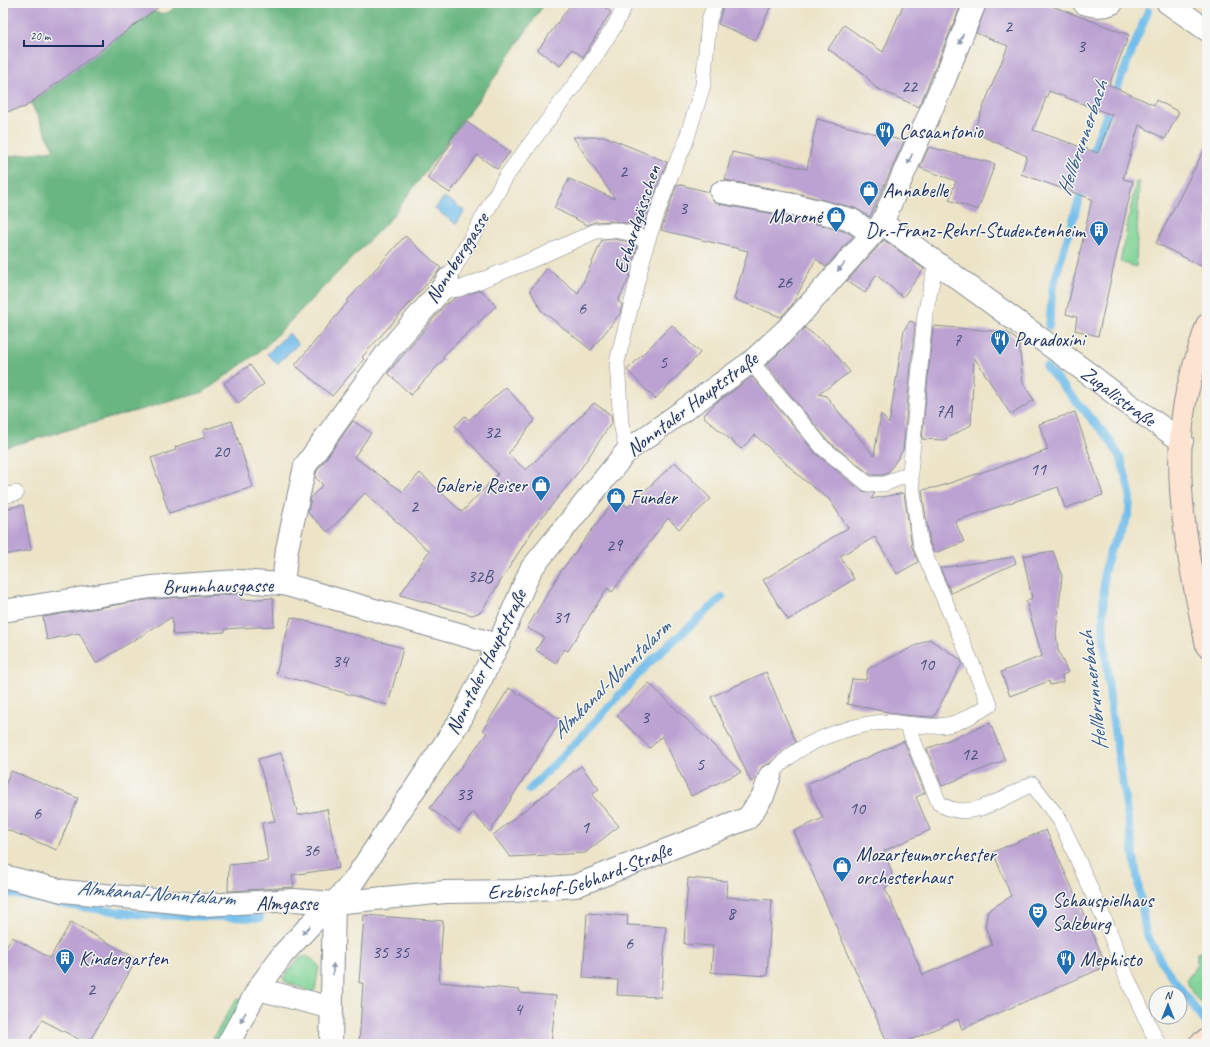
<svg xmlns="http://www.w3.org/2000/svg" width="1210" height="1047" viewBox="0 0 1210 1047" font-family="Caveat,sans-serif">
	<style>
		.green { fill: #82d598; stroke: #4e827b }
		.forest { fill: #69b680; stroke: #42726f }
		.water { fill: #71bdeb; stroke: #4676a4 }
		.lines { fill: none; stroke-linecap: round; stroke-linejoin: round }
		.stream { stroke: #71bdeb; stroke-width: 8 }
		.building { fill: #bba2d2; fill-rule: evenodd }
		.lane-casing { stroke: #848a92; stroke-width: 16 }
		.street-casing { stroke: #848a92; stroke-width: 24 }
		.secondary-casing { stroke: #848a92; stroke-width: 24 }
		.lane { stroke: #fff; stroke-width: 15 }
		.street { stroke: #fff; stroke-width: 22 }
		.secondary { stroke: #fde4d1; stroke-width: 22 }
		.oneway { fill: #8d97ae }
		.labels { text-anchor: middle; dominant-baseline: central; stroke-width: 3; stroke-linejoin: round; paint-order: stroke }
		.number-label { font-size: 18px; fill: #434c7b }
		.poi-label { font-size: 20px; fill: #1b2f5e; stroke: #f6f6f2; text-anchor: start }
		.street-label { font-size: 20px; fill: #1b2f5e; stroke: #f6f6f2 }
		.water-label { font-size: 21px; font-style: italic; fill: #355a88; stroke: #f6f6f2 }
	</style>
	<rect width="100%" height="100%" fill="#f6f6f2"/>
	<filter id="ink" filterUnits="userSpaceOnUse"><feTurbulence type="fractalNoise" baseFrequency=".025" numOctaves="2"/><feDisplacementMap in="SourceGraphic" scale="8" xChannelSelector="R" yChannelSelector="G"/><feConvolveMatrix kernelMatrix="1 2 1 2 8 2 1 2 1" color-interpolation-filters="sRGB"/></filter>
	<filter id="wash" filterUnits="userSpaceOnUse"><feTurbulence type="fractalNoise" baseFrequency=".012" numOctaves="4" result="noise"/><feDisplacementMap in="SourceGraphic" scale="16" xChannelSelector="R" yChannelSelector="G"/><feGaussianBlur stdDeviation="0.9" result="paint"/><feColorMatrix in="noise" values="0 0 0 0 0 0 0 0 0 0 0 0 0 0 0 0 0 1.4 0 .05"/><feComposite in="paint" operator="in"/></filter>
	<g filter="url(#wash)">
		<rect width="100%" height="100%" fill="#ede4c7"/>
		<!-- green -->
		<g class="green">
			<polygon points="1136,182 1139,182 1136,267 1120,262"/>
			<path d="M 1207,951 L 1207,1002 L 1203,1003 C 1193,997 1190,991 1187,979 L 1197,966 L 1197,953 Z"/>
			<polygon points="307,956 315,961 319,967 315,990 312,992 284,981 284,977 299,958"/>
			<polygon points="236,999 244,1000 221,1044 210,1044"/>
		</g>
		<!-- forest -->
		<path class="forest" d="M 175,3 L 545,3 L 498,73 L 392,217 L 264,348 L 204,392 L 3,448 L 3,157 L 54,150 L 31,103 L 152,11 C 161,15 173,15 175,3 Z"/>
		<!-- water -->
		<g class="water">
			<polygon points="444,197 465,211 456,224 435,209"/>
			<polygon points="289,333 298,344 277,364 267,354"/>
		</g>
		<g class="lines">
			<!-- stream -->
			<g class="stream">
				<polyline points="1091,161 1098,136 1148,11"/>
				<polyline points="1049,326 1053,286 1083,186"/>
				<polyline points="1046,367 1110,440 1121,459 1130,493 1129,513 1121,532 1111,548 1104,573 1103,628 1111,710 1146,933 1162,963 1207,1025"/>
				<polyline points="529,790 580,738 647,665 722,597"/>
				<polyline points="3,892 66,905 144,915 260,918"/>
			</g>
		</g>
		<g id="blocks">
			<!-- building -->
			<g class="building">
				<polygon points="3,3 164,3 25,107 3,113"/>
				<polygon points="572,3 599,3 611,12 583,57 572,49 560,66 538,50"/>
				<polygon points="724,3 772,3 756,40 718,24"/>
				<polygon points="904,3 962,3 919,107 876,88 863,73 828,49 844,25 883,52"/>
				<path d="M 987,3 L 1044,3 L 1129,35 L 1109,85 L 1154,105 L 1156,100 L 1179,112 L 1165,139 L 1139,125 L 1123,179 L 1133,181 L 1098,336 L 1075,330 L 1077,317 L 1066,314 L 1092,199 L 1021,174 L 1027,156 L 973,132 L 1008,46 L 976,33 ZM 1049,91 L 1112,115 L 1098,153 L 1033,130 Z"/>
				<polygon points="817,119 904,141 870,217 855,208 797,193 725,180 732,152 807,169"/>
				<polygon points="464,120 510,152 497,169 477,155 450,193 427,178 451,143 449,141"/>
				<polygon points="573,137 606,137 667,162 642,228 636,225 615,221 595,222 587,225 554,208 569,179 615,199"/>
				<polygon points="1207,144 1207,269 1156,243"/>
				<polygon points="929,147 995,164 978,210 949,200 956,181 920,168"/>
				<polygon points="677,184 709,192 713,201 719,204 791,217 847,232 853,236 826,267 816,259 792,305 781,317 734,299 748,251 661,230"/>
				<polygon points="405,236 441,268 362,357 364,359 332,396 295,365 348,302 347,301"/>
				<polygon points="614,239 631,242 637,246 629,278 618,301 622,304 620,314 591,350 541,310 530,290 547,268 578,294 602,240"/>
				<polygon points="884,240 924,269 903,297 876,275 865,293 847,281"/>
				<polygon points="481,290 496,306 442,357 444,359 411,395 388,373 445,305 455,298"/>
				<polygon points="910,321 915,323 903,450 888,473 883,475 871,475 829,442 766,365 805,328 829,346 850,372 819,394 826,396 874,456 881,414 889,424 904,330"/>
				<polygon points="672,325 700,353 655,399 627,370"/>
				<polygon points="933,326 1007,332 1019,342 1023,383 1034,400 1011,415 974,357 971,425 944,440 922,439"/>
				<polygon points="250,365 264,384 238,403 224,383"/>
				<polygon points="752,377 816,454 862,491 875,493 871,499 904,493 912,547 918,562 897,574 875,537 840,556 854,579 788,620 763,580 848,528 829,499 804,480 755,435 741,449 703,416 716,403"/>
				<polygon points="506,387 535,420 508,454 526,470 594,403 611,415 612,422 579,471 536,525 481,612 472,615 400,595 429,551 365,493 328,532 308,513 311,497 323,485 315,477 317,471 353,421 371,433 354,457 403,492 420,473 462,512 498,474 455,426 465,416 469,420"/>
				<polygon points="1075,412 1103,495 1065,508 1058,487 955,521 964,542 934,553 930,544 922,490 938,487 1048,450 1039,424"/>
				<polygon points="232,421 253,487 169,513 151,458 176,450 175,447 206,437 203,430"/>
				<polygon points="675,462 711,499 679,529 668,518 612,592 607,588 568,651 564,649 556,663 536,650 544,637 527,628 561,571 616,498 628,507"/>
				<polygon points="23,505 31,550 3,555 3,509"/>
				<polygon points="1053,551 1062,576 1056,633 1058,650 1068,673 1062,675 1063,682 1050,685 1049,681 1010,696 1001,672 1042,656 1026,601 1032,598 1023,556"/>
				<polygon points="1014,557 1016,563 951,593 940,568"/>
				<polygon points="238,594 241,594 241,600 273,598 274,626 225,629 225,632 173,635 172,617 96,663 79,633 47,640 43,617 152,599"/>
				<polygon points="291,617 403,648 388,705 276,674"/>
				<polygon points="929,639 960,659 962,663 934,717 903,715 847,704 852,679 866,680 868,669"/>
				<polygon points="766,672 796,742 769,764 762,767 757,777 751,782 711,697"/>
				<polygon points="649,683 741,772 691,796 662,736 650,748 617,716"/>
				<polygon points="509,688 561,720 490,832 473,812 459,830 430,808 487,733 483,730"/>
				<polygon points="990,723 1005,760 942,786 927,749"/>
				<polygon points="904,741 925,793 916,797 930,830 884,851 892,873 891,879 885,888 923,975 992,945 985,926 988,911 1011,896 993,852 1046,830 1107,966 962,1029 958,1019 901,1044 888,1044 794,831 823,818 807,784"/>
				<polygon points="281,753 298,815 327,809 339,868 292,875 294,887 228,891 229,865 268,861 262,823 275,821 258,759"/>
				<polygon points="581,766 599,789 592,795 619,826 585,853 510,857 493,835"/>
				<polygon points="11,771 78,798 57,850 3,828 3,790"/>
				<polygon points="688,878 727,881 726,897 772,900 767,976 711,972 713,946 684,944"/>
				<polygon points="587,913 628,916 627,925 666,927 661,997 617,995 618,980 583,978"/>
				<polygon points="364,915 443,921 439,982 520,990 520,993 556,996 551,1044 359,1044 363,983 359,983"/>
				<polygon points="71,922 137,959 88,1044 42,1020 28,1044 15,1044 3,1037 3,953 12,937 50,958"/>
			</g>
		</g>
	</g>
	<g filter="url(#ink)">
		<use href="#blocks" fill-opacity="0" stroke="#848a92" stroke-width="1"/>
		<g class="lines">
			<!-- lane casing -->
			<g class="lane-casing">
				<g id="lane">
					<polyline points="448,279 507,175 590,64 614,27 626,3"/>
					<polyline points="440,291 459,289 532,260 596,231 615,230 634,234 647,242"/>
					<polyline points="751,362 823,448 868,484 885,484 910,473"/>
					<polyline points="627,451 621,423 617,362 647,242 670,177 685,144 703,85 709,20 715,3"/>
					<polyline points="3,496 16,493"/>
					<path d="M 907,725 L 939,803 C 968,824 1004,797 1032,784 L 1060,820 L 1108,928 L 1127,978 L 1158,1044"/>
					<path d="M 770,776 C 775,771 780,764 787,759 C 809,739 868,718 897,723 C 916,725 936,729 955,723 C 967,719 979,711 990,705 L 921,546 L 910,473 L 925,315 L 936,262"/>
				</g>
			</g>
			<!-- street casing -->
			<g class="street-casing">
				<g id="street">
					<path d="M 1084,3 C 1093,6 1104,7 1112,3"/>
					<polyline points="1168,3 1207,30"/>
					<polyline points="721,192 794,205 852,220 872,234"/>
					<path id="s1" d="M 882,223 L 1089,374 L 1127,403 L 1182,441"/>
					<polyline points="283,584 287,549 305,466 389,350 440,291 448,279"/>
					<polyline points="3,611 151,587 238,581 283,584 498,645"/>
					<path id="s2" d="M 3,876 L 63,891 L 205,905 L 294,900 L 334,903 L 445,892 L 515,891 L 575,886 L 748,818 L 763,796 L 770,776"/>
					<polyline points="258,989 332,1008"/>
					<polyline points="228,1044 258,989 283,954 312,923 334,903 353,882 461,719 498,645 531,569 627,451 751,362 790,326 882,223 943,83 975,3"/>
					<polyline points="331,1044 334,903"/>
				</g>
			</g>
			<!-- secondary casing -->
			<g class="secondary-casing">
				<g id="secondary">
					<path d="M 1207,325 C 1199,350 1190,376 1185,402 C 1171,484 1190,566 1207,646"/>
					<polyline points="1200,1044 1207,1040"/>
				</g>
			</g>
			<!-- lane -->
			<use href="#lane" class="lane"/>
			<!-- street -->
			<use href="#street" class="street"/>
			<!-- secondary -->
			<use href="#secondary" class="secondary"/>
		</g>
		<!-- one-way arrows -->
		<defs><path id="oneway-solid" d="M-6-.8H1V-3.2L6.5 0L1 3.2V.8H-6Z"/></defs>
		<g class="oneway">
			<use href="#oneway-solid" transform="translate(961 39) rotate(112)"/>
			<use href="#oneway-solid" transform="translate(910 159) rotate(114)"/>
			<use href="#oneway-solid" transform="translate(841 267) rotate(131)"/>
			<use href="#oneway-solid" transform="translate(306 930) rotate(134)"/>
			<use href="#oneway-solid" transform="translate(333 969) rotate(-88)"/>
			<use href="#oneway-solid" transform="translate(243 1017) rotate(120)"/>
		</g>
	</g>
	<!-- icons -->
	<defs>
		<g id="restaurant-pin" transform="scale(1)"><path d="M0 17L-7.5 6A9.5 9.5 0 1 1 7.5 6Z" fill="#1f6fb2" stroke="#f6f6f2"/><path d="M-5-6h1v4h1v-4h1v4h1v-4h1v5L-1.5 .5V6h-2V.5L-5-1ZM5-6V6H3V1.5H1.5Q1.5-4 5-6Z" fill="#fff"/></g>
		<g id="shop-pin" transform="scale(1)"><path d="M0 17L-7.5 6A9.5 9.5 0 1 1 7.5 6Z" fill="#1f6fb2" stroke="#f6f6f2"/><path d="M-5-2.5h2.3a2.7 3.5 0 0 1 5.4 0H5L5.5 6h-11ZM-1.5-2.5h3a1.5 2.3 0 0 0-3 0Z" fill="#fff"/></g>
		<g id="building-pin" transform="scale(1)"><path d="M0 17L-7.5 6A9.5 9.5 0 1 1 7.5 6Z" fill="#1f6fb2" stroke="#f6f6f2"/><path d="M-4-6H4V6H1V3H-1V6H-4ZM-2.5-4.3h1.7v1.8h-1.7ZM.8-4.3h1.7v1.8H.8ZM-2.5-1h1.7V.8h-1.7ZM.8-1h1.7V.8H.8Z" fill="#fff"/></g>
		<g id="theatre-pin" transform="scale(1)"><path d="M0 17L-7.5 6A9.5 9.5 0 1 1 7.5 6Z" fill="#1f6fb2" stroke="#f6f6f2"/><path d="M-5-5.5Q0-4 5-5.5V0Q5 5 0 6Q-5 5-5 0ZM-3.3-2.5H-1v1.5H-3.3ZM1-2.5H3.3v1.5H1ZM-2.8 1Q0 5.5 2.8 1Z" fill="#fff"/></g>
	</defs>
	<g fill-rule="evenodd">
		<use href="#restaurant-pin" x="885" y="131"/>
		<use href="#shop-pin" x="869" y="190"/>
		<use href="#shop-pin" x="836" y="216"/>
		<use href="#building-pin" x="1099" y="230"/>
		<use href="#restaurant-pin" x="1000" y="339"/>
		<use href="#shop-pin" x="541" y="485"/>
		<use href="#shop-pin" x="616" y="497"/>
		<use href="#shop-pin" x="842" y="866"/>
		<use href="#theatre-pin" x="1038" y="912"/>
		<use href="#building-pin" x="65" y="958"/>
		<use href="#restaurant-pin" x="1066" y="959"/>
	</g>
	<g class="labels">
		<!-- number labels -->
		<g class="number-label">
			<text x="1008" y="26">2</text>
			<text x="1081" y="46">3</text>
			<text x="909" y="86">22</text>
			<text x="623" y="171">2</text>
			<text x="683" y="208">3</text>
			<text x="784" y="282">26</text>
			<text x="582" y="308">6</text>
			<text x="957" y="340">7</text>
			<text x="663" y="362">5</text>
			<text x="944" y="411">7A</text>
			<text x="492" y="432">32</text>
			<text x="221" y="451">20</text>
			<text x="1038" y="469">11</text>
			<text x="414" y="506">2</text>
			<text x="614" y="545">29</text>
			<text x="480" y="576">32B</text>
			<text x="561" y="617">31</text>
			<text x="340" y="661">34</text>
			<text x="926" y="664">10</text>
			<text x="645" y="717">3</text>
			<text x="969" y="754">12</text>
			<text x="700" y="764">5</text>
			<text x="464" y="794">33</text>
			<text x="857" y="808">10</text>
			<text x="37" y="813">6</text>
			<text x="585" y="827">1</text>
			<text x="311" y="850">36</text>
			<text x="731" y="913">8</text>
			<text x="629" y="943">6</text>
			<text x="380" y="952">35</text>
			<text x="401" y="952">35</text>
			<text x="91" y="989">2</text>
			<text x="518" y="1009">4</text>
		</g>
		<!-- poi labels -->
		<g class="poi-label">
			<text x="899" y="131">Casaantonio</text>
			<text x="883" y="190">Annabelle</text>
			<text x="822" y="216" text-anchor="end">Maronė</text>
			<text x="1085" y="230" text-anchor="end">Dr.-Franz-Rehrl-Studentenheim</text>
			<text x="1014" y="339">Paradoxini</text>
			<text x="527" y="485" text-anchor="end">Galerie Reiser</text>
			<text x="630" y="497">Funder</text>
			<text x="856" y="854">Mozarteumorchester<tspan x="856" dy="23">orchesterhaus</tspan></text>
			<text x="1052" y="900">Schauspielhaus<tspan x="1052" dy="23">Salzburg</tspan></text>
			<text x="79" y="958">Kindergarten</text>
			<text x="1080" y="959">Mephisto</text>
		</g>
		<!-- street labels -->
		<g class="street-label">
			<text transform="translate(637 219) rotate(-72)">Erhardgässchen</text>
			<text transform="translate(457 258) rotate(-58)">Nonnberggasse</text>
			<text stroke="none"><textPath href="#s1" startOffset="293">Zugallistraße</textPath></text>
			<text transform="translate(692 404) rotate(-37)">Nonntaler Hauptstraße</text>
			<text transform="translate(218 586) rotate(-1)">Brunnhausgasse</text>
			<text transform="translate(486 662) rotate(-64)">Nonntaler Hauptstraße</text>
			<text stroke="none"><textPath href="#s2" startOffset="583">Erzbischof-Gebhard-Straße</textPath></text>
			<text x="287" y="903">Almgasse</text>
		</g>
		<!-- water labels -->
		<g class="water-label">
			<text transform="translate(1082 138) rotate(-71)">Hellbrunnerbach</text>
			<text transform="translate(611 679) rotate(-45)">Almkanal-Nonntalarm</text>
			<text transform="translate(1093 691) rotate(-97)">Hellbrunnerbach</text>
			<text transform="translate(156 893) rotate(4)">Almkanal-Nonntalarm</text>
		</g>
	</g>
	<!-- margin -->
	<rect width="1210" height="1047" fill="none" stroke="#f6f6f2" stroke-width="16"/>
	<!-- north arrow -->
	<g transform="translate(1168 1005)"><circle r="19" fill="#f6f6f2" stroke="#9ea6b7"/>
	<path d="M0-3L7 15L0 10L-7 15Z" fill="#1f6fb2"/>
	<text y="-6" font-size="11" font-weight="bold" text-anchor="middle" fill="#1b2f5e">N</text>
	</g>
	<!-- scale -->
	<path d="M24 40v6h79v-6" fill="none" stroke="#1b2f5e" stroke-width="2"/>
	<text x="30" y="40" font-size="12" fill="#1b2f5e" stroke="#f6f6f2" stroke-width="3" paint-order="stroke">20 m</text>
</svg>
